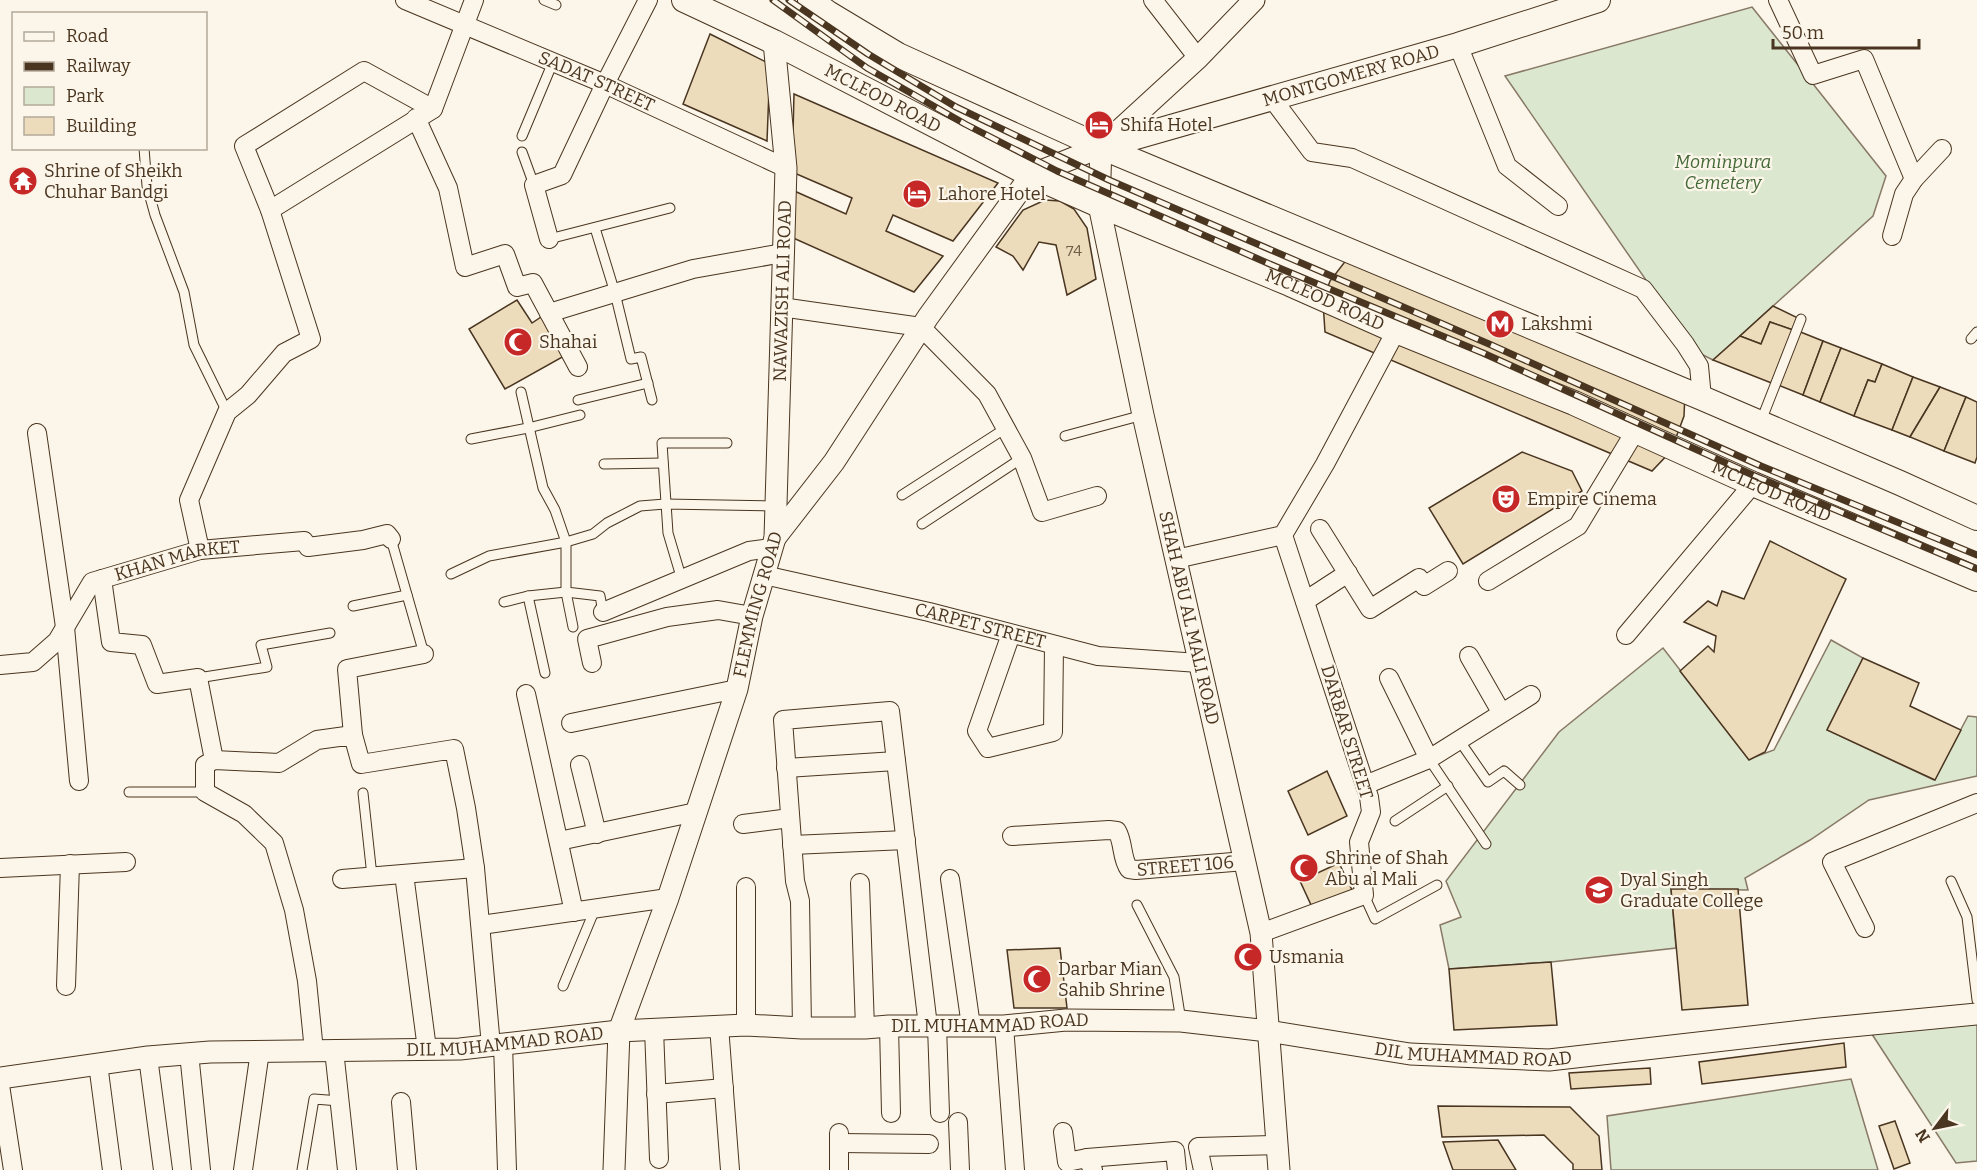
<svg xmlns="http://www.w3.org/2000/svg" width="1977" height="1170" viewBox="0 0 1977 1170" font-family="Bitter,serif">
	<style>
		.green { fill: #dce7d0; stroke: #887966; stroke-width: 1.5 }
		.building { fill: #ecdcbc; stroke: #4a3520; stroke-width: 1.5 }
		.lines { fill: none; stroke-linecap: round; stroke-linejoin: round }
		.service-casing { stroke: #4a3520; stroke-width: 11 }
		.minor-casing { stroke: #4a3520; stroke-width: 20 }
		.tertiary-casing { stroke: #4a3520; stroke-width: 23 }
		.secondary-casing { stroke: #4a3520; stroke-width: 26 }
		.service { stroke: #fbf6e9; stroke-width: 9 }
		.minor { stroke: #fbf6e9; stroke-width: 18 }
		.tertiary { stroke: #fbf6e9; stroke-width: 21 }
		.secondary { stroke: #fbf6e9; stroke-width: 24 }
		.rail-casing { stroke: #4a3520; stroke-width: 7 }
		.rail { stroke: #fbf6e9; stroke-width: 4.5; stroke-dasharray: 14; stroke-linecap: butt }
		.labels { text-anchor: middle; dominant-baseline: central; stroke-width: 4.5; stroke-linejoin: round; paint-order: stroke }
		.number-label { font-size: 15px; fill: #725f47 }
		.street-label { font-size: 18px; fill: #4a3520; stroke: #fbf6e9 }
		.poi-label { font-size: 18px; fill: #4a3520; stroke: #fbf6e9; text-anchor: start }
		.park-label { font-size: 18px; font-style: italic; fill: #436837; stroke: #fbf6e9 }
	</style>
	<rect width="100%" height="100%" fill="#fbf6e9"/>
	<!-- green -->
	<g class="green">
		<polygon points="1752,7 1886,176 1873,216 1713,360 1695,351 1505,76"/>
		<polygon points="1831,640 1863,658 1827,730 1934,780 1968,716 1977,717 1977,776 1869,800 1810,840 1745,878 1748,890 1671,889 1676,948 1551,962 1449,969 1440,925 1461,917 1446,881 1559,732 1663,648 1749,759 1774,750"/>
		<polygon points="1977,1014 1977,1161 1956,1163 1866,1025"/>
		<polygon points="1851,1079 1878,1170 1611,1170 1607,1116"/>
	</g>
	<!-- building -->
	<g class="building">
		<polygon points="710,34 770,64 767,141 683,104"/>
		<polygon points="794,94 998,183 953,241 893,215 886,231 943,256 914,292 791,237 792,190 846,214 852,198 792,172"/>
		<polygon points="1045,200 1060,201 1074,209 1087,228 1096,279 1067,295 1056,245 1039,242 1023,270 1013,256 996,247 1023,210"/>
		<polygon points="1354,250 1685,393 1684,416 1671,451 1652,471 1325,332 1323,302 1326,292 1330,281"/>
		<polygon points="517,300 532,323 544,315 566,355 505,389 469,329"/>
		<polygon points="1773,306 1798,318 1793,330 1770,322 1761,344 1740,336"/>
		<polygon points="1770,322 1793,330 1774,384 1713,360 1740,336 1761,344"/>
		<polygon points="1798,331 1823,341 1803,395 1778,385"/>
		<polygon points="1823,341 1841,348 1820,402 1803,395"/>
		<polygon points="1841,348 1882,364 1875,382 1868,380 1854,416 1820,402"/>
		<polygon points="1882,364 1913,377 1892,430 1854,416 1868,380 1875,382"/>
		<polygon points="1913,377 1940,387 1910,437 1892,430"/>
		<polygon points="1940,387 1966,397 1944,451 1910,437"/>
		<polygon points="1966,397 1977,402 1977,457 1975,463 1944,451"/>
		<polygon points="1522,452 1572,471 1582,491 1463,564 1429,508"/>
		<polygon points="1770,541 1846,579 1765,752 1749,760 1680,671 1708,646 1714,652 1716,636 1684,622 1708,601 1717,606 1722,591 1744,599"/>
		<polygon points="1863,658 1919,683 1910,706 1961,730 1935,780 1827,730"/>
		<polygon points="1327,771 1347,816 1308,835 1288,791"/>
		<polygon points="1339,863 1352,890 1312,907 1300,881"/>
		<polygon points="1671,889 1738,889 1748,1005 1682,1010"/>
		<polygon points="1060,948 1067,1008 1014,1008 1007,950"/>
		<polygon points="1551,962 1557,1025 1454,1030 1449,969"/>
		<polygon points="1844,1043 1846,1067 1702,1084 1699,1062"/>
		<polygon points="1650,1068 1651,1084 1571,1089 1569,1073"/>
		<polygon points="1438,1106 1570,1107 1599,1136 1602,1170 1573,1170 1573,1164 1544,1135 1442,1137"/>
		<polygon points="1895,1121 1910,1163 1894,1169 1879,1126"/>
		<polygon points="1498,1140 1516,1170 1453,1170 1443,1142"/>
	</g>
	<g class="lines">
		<!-- service casing -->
		<g class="service-casing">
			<g id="service">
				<polyline points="544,0 556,5"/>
				<polyline points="522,136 553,62"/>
				<polyline points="144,148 147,186 155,215 184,292 194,345 227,412"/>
				<polyline points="522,152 534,185"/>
				<polyline points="595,228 615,293 631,359 641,357 652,400"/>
				<polyline points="549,239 670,208"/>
				<polyline points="1971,339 1977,332"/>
				<polyline points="521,392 543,488 555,510 566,542 566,592 573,627"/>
				<polyline points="578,400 648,383"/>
				<polyline points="1761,421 1801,319"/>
				<polyline points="1065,436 1143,415"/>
				<polyline points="471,439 528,428 580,415"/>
				<polyline points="604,464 663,463"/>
				<polyline points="902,495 1006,428"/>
				<polyline points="922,524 1022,458"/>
				<polyline points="391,539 424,654"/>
				<polyline points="451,574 489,556 566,542 593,534 607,523 640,506 665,504 776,506"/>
				<polyline points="682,580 668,533 662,443 727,443"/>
				<polyline points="528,596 545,673"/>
				<polyline points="504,602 528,596 566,592 600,596 603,612"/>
				<polyline points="353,606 407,595"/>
				<polyline points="198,678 267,667 261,645 330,633"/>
				<polyline points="1459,740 1488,782 1504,771 1520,785"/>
				<polyline points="1429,759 1486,844"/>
				<polyline points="129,792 205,792"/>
				<polyline points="363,793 372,876"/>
				<polyline points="1395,821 1448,786"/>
				<polyline points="1951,881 1967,917 1977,1000"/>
				<polyline points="1364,895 1375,919 1437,885"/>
				<polyline points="1137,905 1174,977 1181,1021"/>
				<polyline points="563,986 595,909"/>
				<polyline points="302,1170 314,1099 340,1101"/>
			</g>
		</g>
		<!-- minor casing -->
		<g class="minor-casing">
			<g id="minor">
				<path id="s1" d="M 405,0 L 605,84 L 786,168"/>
				<polyline points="1153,0 1198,58"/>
				<polyline points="1778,0 1813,75 1864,59 1914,179"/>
				<polyline points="1458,45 1507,166 1558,206"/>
				<polyline points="1271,97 1312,152 1352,158 1643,289 1685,344 1699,366 1702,398"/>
				<polyline points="416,118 448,188 465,267 505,254 517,287 533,283 578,367"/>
				<polyline points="270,210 433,109 474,0"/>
				<polyline points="1892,236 1904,194 1914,179 1942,149"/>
				<polyline points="549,239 534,185 562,175 605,84 648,0"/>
				<polyline points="781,307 921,327 987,394 1022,458 1042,512 1097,496"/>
				<polyline points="549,313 693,269 783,253"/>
				<polyline points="37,433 65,627 79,781"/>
				<polyline points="1320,529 1370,609 1419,578 1424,586 1448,571"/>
				<polyline points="200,550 189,500 227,412 248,395 284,353 311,339 270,210 244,146 364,71 433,109"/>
				<polyline points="1176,559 1283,535 1325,464 1396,331"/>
				<path id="s2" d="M 764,575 L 929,612 L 1098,656 L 1199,663"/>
				<polyline points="102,579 111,642 142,645 157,684 198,678 214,760"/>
				<polyline points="1488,581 1578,526 1636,430"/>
				<polyline points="1305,601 1348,573"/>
				<polyline points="603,612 749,551 764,549 771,551"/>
				<polyline points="1011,634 977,731 988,748 1053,732 1054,645"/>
				<polyline points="1626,635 1753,484"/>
				<polyline points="1469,656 1501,712"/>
				<polyline points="592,663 587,639 667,617 718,610 752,616"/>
				<path id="s3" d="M 0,665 L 33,662 L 57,641 L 92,582 L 200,550 L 304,541 L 308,547 L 363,540 L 387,534 L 391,539"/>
				<polyline points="1389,678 1429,759"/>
				<polyline points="526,694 574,912"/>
				<polyline points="571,723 737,689"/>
				<polyline points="353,735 347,669 424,654"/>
				<polyline points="580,765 597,834"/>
				<polyline points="786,768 896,761"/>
				<polyline points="1365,785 1429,759 1531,695"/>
				<polyline points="743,824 790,818"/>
				<path id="s4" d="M 1012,836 L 1109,830 L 1117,831 C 1124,843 1121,858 1129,869 L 1136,870 L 1245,861"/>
				<polyline points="559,841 696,812"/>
				<polyline points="792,845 906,840"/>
				<polyline points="0,868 126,862"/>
				<polyline points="404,874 427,1049"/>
				<polyline points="342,879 475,868"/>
				<polyline points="950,879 971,1026"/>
				<polyline points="860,883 865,1028"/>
				<polyline points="746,887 746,1025"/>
				<polyline points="481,925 668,898"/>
				<polyline points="1865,928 1832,862 1977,803"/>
				<polyline points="1261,933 1364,895 1359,842 1371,812 1369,797 1283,535"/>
				<polyline points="66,986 70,864"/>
				<polyline points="719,1026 730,1170"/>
				<polyline points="889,1026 891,1113"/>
				<polyline points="937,1026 940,1113"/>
				<polyline points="1004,1026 1015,1170"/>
				<polyline points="802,1028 800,901 795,881 783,720 890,711 928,1026"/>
				<polyline points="654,1029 659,1159"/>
				<polyline points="503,1044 507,1170"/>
				<polyline points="334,1050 347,1170"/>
				<polyline points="314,1051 307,981 294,910 274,843 244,814 205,792 205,765 214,760 279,763 317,740 353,735 361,764 454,749 466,808 475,868 491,1046"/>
				<polyline points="189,1053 201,1170"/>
				<polyline points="148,1057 163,1170"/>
				<polyline points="98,1064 112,1170"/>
				<polyline points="0,1085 13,1170"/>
				<polyline points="656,1094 724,1088"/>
				<polyline points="401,1102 407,1170"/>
				<polyline points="958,1122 960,1170"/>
				<polyline points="1063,1132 1067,1162 1087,1158 1093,1170"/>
				<polyline points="839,1133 839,1170"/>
				<polyline points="839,1143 929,1144"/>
				<polyline points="1087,1158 1175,1151 1177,1170"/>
				<polyline points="243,1170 260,1051"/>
				<polyline points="1203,1170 1198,1147 1277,1145"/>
			</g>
		</g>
		<!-- tertiary casing -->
		<g class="tertiary-casing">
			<g id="tertiary">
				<path id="s5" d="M 1254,0 L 1198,58 L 1101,147 L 1099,205 L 1143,415 L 1261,933 L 1279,1170"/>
				<polyline points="775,538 834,462 928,317 1031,175 1101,147"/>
				<path id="s6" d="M 0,1078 L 148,1057 L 210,1052 L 460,1049 L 619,1031 L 746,1025 L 802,1028 L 865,1028 L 889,1026 L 1004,1026 L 1066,1020 L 1181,1021 L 1268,1031 L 1410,1054 L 1549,1060 L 1820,1029 L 1977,1014"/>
				<path id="s7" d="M 614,1170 L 619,1031 L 668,898 L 737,689 L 752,616 L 775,538 L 786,168 L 774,42"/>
			</g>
		</g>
		<!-- secondary casing -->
		<g class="secondary-casing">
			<g id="secondary">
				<path id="s8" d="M 684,0 L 774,42 L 1031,175 L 1099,205 L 1290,284 L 1396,331 L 1574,403 L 1753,484 L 1977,579"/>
				<polyline points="810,0 828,13 898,55 1101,147 1702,398 1900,483 1977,518"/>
				<path id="s9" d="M 1101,147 L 1458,45 L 1598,0"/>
			</g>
		</g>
		<!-- service -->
		<use href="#service" class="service"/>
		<!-- minor -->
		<use href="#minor" class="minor"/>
		<!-- tertiary -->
		<use href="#tertiary" class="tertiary"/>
		<!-- secondary -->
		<use href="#secondary" class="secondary"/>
		<!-- rail casing -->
		<g class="rail-casing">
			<g id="rail">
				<polyline points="773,0 867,68 965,124 1057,171 1272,265 1483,353 1755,476 1977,569"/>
				<polyline points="789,0 868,54 956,107 1109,180 1489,344 1761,466 1977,555"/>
			</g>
		</g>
		<!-- rail -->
		<use href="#rail" class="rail"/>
	</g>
	<!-- icons -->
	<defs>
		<g id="hotel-disc" transform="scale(1.5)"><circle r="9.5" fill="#c62828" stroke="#fbf6e9"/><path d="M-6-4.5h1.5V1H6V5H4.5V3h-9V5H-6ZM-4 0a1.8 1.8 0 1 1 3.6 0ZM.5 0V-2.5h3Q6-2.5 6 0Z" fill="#fff"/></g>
		<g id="temple-disc" transform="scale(1.5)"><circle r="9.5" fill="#c62828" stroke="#fbf6e9"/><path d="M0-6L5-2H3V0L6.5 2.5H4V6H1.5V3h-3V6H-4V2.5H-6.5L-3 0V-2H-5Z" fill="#fff"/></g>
		<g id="metro-disc" transform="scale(1.5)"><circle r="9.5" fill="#c62828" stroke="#fbf6e9"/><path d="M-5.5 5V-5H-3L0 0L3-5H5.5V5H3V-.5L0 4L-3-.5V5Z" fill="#fff"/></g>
		<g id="mosque-disc" transform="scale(1.5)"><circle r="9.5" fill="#c62828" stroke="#fbf6e9"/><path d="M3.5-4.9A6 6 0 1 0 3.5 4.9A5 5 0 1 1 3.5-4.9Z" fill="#fff"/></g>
		<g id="theatre-disc" transform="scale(1.5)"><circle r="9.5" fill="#c62828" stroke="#fbf6e9"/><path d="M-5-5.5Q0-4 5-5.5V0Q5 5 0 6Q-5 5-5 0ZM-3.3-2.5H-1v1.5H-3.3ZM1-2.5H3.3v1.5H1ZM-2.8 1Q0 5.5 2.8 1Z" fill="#fff"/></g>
		<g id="university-disc" transform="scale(1.5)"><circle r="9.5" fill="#c62828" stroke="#fbf6e9"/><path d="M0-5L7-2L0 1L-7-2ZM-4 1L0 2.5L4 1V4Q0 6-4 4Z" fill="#fff"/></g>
	</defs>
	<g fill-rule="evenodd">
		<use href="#hotel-disc" x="1099" y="125"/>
		<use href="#temple-disc" x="23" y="181"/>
		<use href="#hotel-disc" x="917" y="194"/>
		<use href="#metro-disc" x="1500" y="324"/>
		<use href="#mosque-disc" x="518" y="342"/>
		<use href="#theatre-disc" x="1506" y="499"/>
		<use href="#mosque-disc" x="1304" y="868"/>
		<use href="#university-disc" x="1599" y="890"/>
		<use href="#mosque-disc" x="1248" y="957"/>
		<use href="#mosque-disc" x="1037" y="979"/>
	</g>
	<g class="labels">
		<!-- number labels -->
		<g class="number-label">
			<text x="1074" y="251">74</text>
		</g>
		<!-- street labels -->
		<g class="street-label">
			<text stroke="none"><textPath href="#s9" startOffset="260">MONTGOMERY ROAD</textPath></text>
			<text stroke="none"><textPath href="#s1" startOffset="208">SADAT STREET</textPath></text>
			<text stroke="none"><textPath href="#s8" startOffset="222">MCLEOD ROAD</textPath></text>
			<text stroke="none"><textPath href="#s7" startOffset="904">NAWAZISH ALI ROAD</textPath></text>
			<text stroke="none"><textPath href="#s8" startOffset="708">MCLEOD ROAD</textPath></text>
			<text stroke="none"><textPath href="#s8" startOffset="1194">MCLEOD ROAD</textPath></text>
			<text stroke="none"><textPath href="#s3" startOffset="222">KHAN MARKET</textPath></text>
			<text stroke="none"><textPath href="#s7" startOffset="588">FLEMMING ROAD</textPath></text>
			<text stroke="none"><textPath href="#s5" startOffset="693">SHAH ABU AL MALI ROAD</textPath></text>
			<text stroke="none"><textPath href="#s2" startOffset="222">CARPET STREET</textPath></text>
			<text transform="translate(1347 732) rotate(73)">DARBAR STREET</text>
			<text stroke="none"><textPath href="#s4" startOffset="202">STREET 106</textPath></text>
			<text stroke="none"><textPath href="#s6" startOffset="993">DIL MUHAMMAD ROAD</textPath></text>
			<text stroke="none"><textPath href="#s6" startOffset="507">DIL MUHAMMAD ROAD</textPath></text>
			<text stroke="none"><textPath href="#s6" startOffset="1479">DIL MUHAMMAD ROAD</textPath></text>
		</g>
		<!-- poi labels -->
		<g class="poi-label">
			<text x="1120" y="125">Shifa Hotel</text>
			<text x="44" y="171">Shrine of Sheikh<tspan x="44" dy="21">Chuhar Bandgi</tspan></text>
			<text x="938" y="194">Lahore Hotel</text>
			<text x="1521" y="324">Lakshmi</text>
			<text x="539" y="342">Shahai</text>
			<text x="1527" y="499">Empire Cinema</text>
			<text x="1325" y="858">Shrine of Shah<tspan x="1325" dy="21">Abu al Mali</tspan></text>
			<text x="1620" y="880">Dyal Singh<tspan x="1620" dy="21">Graduate College</tspan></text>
			<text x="1269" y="957">Usmania</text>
			<text x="1058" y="969">Darbar Mian<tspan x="1058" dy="21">Sahib Shrine</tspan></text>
		</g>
		<!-- park labels -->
		<g class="park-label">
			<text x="1723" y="162">Mominpura<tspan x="1723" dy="21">Cemetery</tspan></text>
		</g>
	</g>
	<!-- legend -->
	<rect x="12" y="12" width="195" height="138" fill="#fbf6e9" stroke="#b4a999" stroke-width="1.5"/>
	<rect x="24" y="32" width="30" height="9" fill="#fbf6e9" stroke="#b4a999" stroke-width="1.5"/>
	<text x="66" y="42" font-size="18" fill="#4a3520">Road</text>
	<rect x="24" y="62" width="30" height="9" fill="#4a3520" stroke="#b4a999" stroke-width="1.5"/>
	<text x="66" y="72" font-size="18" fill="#4a3520">Railway</text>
	<rect x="24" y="87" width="30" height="18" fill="#dce7d0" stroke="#b4a999" stroke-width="1.5"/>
	<text x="66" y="102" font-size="18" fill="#4a3520">Park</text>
	<rect x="24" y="117" width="30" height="18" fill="#ecdcbc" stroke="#b4a999" stroke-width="1.5"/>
	<text x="66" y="132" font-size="18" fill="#4a3520">Building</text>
	<!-- north arrow -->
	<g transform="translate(1935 1128) rotate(238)" stroke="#fbf6e9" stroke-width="4.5" paint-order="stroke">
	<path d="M0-4.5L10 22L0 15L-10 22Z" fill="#4a3520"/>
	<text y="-9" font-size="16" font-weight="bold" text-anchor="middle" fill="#4a3520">N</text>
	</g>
	<!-- scale -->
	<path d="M1773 39v9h146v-9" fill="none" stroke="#4a3520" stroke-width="3"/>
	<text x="1782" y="39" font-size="18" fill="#4a3520" stroke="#fbf6e9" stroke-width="4.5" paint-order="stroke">50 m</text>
</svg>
